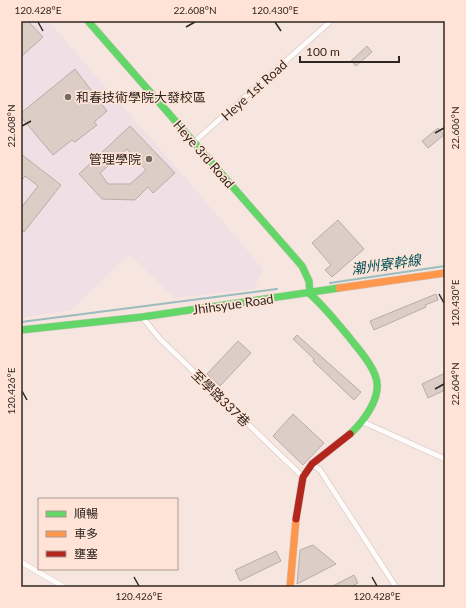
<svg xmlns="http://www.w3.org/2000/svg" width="466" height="608" viewBox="0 0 466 608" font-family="Lato,'Noto Sans TC',sans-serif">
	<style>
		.education { fill: #f0dfe5 }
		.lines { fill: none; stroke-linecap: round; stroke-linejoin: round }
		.stream { stroke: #9cbcbf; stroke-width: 2 }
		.building { fill: #dccdc6; stroke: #b9ada8; fill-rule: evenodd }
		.street-casing { stroke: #d1c5c0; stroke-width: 6 }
		.fast-casing { stroke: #d1c5c0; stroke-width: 8 }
		.slow-casing { stroke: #d1c5c0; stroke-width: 8 }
		.jam-casing { stroke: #d1c5c0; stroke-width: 8 }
		.street { stroke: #fefbfa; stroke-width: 5 }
		.fast { stroke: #63d668; stroke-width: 7 }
		.slow { stroke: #ff974d; stroke-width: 7 }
		.jam { stroke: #b3261e; stroke-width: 7 }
		.ticks { fill: none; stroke: #312722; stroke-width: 1.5 }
		.poi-dot { fill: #766a64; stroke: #ffe3d6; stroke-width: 1.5 }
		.labels { text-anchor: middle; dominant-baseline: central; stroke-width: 3.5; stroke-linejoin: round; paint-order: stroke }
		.street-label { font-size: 13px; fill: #312722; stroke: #ffe3d6 }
		.poi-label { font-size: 13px; fill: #312722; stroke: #ffe3d6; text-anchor: start }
		.water-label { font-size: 14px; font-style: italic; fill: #02545c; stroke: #ffe3d6 }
		.neatline { fill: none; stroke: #312722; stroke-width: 1.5 }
		.ticks-label { font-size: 10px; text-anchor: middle; fill: #312722 }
	</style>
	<rect width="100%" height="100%" fill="#f6e6df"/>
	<!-- education -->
	<polygon class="education" points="21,21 48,21 181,173 263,269 254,289 174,298 129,254 72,310 21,318"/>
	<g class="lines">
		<!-- stream -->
		<g class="stream">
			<polyline points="330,283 445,266"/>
			<polyline points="21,322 277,289"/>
		</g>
	</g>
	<!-- building -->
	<g class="building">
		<polygon points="21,21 28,21 43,37 21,57"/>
		<polygon points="367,46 372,52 356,66 351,61"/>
		<polygon points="75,69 107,111 94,122 97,125 75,142 72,140 53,155 21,117 21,113"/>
		<path d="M 130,126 L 175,173 L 153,193 L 148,187 L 135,200 L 102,199 L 79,174 ZM 127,149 L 146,170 L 130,184 L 108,184 L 100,173 Z"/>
		<polygon points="438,128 444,135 428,148 422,141"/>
		<polygon points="21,154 61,185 24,232 21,229 21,208 38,186 25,176 21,181"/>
		<polygon points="338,220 364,249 332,277 325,270 331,265 312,243"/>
		<polygon points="436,294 438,300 425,305 426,307 374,330 370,321"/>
		<polygon points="297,335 361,392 354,400 313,361 314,359 293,339"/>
		<polygon points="238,341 251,353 220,386 207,374"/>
		<polygon points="445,373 445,390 428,398 422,384"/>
		<polygon points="293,414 324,443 303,465 273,436"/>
		<polygon points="313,545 336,564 297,584 300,550"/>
		<polygon points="276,551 281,561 240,581 235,570"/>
		<polygon points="354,575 358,583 350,587 331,587"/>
	</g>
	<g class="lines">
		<!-- street casing -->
		<g class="street-casing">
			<g id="street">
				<polyline points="194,142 331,21"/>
				<polyline points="142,317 160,339 303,477"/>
				<polyline points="363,422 445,459"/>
				<polyline points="312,464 320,470 396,587"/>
				<polyline points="21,562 64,587"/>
			</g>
		</g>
		<!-- fast casing -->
		<g class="fast-casing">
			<g id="fast">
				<path d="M 88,21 L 302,266 L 309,281 L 310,294 C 325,307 336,322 349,337 C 358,349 370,361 375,375 C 384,395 364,421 350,434"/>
				<polyline points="21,330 142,317 339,288"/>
			</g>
		</g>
		<!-- slow casing -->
		<g class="slow-casing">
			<g id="slow">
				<polyline points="339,288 445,273"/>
				<polyline points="290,587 296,519"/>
			</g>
		</g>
		<!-- jam casing -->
		<g class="jam-casing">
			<polyline id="jam" points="296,519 303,477 312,464 350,434"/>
		</g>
		<!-- street -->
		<use href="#street" class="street"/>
		<!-- fast -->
		<use href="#fast" class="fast"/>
		<!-- slow -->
		<use href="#slow" class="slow"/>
		<!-- jam -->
		<use href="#jam" class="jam"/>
	</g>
	<!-- ticks -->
	<path class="ticks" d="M 38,22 L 43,31M 275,22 L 281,31M 186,27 L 195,22M 22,126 L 31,121M 435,133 L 444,128M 439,294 L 444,303M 435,389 L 444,384M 22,391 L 27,400M 134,577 L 139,586M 372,577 L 377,586"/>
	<!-- markers -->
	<g class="poi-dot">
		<circle cx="68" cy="97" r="4"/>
		<circle cx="149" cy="159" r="4"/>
	</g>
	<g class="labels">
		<!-- street labels -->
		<g class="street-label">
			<text transform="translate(254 90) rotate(-42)">Heye 1st Road</text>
			<text transform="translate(204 154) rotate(49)">Heye 3rd Road</text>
			<text transform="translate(233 304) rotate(-8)">Jhihsyue Road</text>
			<text transform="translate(221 398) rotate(44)">至學路337巷</text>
		</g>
		<!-- poi labels -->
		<g class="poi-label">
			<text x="76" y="97">和春技術學院大發校區</text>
			<text x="141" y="159" text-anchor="end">管理學院</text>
		</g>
		<!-- water labels -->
		<g class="water-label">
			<text transform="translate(386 264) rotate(-8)">潮州寮幹線</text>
		</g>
	</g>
	<!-- border -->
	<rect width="466" height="608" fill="none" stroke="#ffe3d6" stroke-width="44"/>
	<!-- legend -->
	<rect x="38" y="498" width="140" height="72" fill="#ffe3d6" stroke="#ad988e"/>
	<rect x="46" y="511" width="20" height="6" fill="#63d668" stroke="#ad988e"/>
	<text x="74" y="518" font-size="12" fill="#312722">順暢</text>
	<rect x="46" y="531" width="20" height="6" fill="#ff974d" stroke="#ad988e"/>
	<text x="74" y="538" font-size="12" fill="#312722">車多</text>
	<rect x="46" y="551" width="20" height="6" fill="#b3261e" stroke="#ad988e"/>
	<text x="74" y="558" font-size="12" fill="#312722">壅塞</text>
	<!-- scale -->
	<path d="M300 56v6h99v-6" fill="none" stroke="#312722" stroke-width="2"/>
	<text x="306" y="56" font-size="12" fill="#312722" stroke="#ffe3d6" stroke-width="3" paint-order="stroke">100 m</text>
	<rect x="22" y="22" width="422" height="564" class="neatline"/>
	<g class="ticks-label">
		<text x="38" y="14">120.428°E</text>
		<text x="195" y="14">22.608°N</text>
		<text x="275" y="14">120.430°E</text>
		<text transform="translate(11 126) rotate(-90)" y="4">22.608°N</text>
		<text transform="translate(455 128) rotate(-90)" y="4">22.606°N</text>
		<text transform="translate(455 303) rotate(-90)" y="4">120.430°E</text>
		<text transform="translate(455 384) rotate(-90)" y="4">22.604°N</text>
		<text transform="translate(11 391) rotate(-90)" y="4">120.426°E</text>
		<text x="139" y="600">120.426°E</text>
		<text x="377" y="600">120.428°E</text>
	</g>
</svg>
